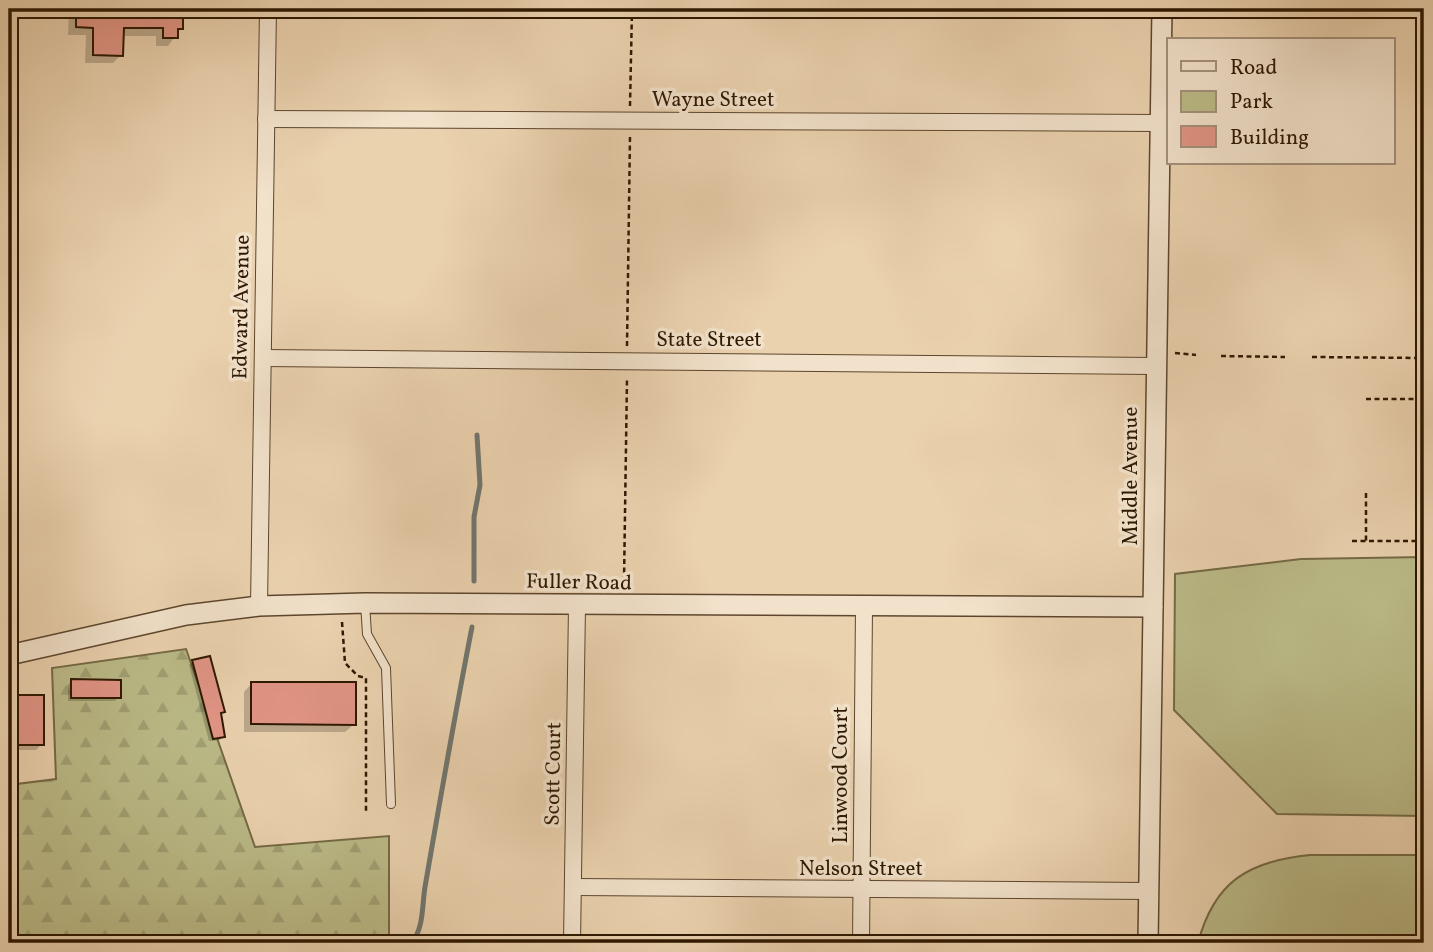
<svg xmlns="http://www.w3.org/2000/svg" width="1433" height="952" viewBox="0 0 1433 952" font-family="Vollkorn,serif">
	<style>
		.forest { fill: url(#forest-firs); stroke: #746a45; stroke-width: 2 }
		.park { fill: #bb8; stroke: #746a45; stroke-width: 2 }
		.shadow { fill: #0003 }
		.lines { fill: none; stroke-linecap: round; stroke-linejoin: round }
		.stream { stroke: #71766f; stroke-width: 5 }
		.building { fill: #e29586; stroke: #2e1802; stroke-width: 2 }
		.service-casing { stroke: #5d462d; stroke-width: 10 }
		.minor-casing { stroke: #5d462d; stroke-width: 18 }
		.tertiary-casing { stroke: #5d462d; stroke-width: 22 }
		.path { stroke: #2e1802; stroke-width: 2.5; stroke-dasharray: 5 3.5; stroke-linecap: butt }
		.service { stroke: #f2e2cb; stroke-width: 8 }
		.minor { stroke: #f2e2cb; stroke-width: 16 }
		.tertiary { stroke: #f2e2cb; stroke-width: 19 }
		.labels { text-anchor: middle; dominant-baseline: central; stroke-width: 7; stroke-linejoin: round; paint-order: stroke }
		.street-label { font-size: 21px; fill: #2e1802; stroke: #f2e2cb }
	</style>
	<defs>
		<pattern id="forest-firs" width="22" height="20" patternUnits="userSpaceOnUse" patternTransform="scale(1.75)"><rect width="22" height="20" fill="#bb8"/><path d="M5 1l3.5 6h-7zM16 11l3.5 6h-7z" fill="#a1a074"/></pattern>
	</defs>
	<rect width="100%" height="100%" fill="#ebd2af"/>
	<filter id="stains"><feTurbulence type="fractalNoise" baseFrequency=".00286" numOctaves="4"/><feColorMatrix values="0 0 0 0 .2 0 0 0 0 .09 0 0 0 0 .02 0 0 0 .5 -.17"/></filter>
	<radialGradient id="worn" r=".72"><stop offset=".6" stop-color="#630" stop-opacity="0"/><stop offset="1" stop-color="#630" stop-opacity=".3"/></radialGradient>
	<!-- forest -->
	<polygon class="forest" points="186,649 255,847 389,836 389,943 9,943 9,785 56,779 52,668"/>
	<!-- park -->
	<g class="park">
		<polygon points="1424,557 1424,816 1277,814 1174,710 1175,574 1301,559"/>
		<path d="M 1310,855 L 1424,855 L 1424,943 L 1198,943 C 1214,882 1248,861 1310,855 Z"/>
	</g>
	<!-- shadow -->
	<g class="shadow">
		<polygon points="69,9 181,9 181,28 168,46 156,46 156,36 122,36 121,55 113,63 85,63 86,35 68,35"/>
		<polygon points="193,662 220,714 223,736 220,740 209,741 189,665"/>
		<polygon points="72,681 119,697 115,701 68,701 68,685"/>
		<polygon points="252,683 354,724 345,732 244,732 244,692"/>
		<polygon points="13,697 42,744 36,750 9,750 9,701"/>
	</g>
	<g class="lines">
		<!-- stream -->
		<g class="stream">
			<polyline points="474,581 474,517 480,485 477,435"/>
			<path d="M 411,943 C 424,930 422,904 425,887 C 440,800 455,714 472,627"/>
		</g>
	</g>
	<!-- building -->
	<g class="building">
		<polygon points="76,9 183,9 183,29 178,29 178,38 163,38 163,28 124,28 123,56 93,55 93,28 76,27"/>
		<polygon points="210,656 225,712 221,713 225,737 213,739 192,660"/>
		<polygon points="71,679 121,680 121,698 71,698"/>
		<polygon points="251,682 356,682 356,725 251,724"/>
		<rect x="12" y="695" width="32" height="50"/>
	</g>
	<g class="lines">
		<!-- service casing -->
		<g class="service-casing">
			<polyline id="service" points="365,603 367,634 386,668 391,804"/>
		</g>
		<!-- minor casing -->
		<g class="minor-casing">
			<g id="minor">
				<polyline points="266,119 1160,123"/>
				<polyline points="263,358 1155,366"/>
				<polyline points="259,606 268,9"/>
				<polyline points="573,887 1149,891"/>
				<polyline points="572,943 577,606"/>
				<polyline points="861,943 864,607"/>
			</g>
		</g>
		<!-- tertiary casing -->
		<g class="tertiary-casing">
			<g id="tertiary">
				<polyline points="9,655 186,615 259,606 365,603 1153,607"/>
				<polyline points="1148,943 1162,9"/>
			</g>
		</g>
		<!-- path -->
		<g class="path">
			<polyline points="630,106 632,9"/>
			<polyline points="627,346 630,136"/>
			<polyline points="1175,353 1196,355"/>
			<polyline points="1221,356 1285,357"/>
			<polyline points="1312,357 1424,358"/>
			<polyline points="1366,399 1424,399"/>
			<polyline points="1366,493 1366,541"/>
			<polyline points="1352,541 1424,541"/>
			<polyline points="624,581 627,378"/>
			<polyline points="342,622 345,663 358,676 366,678 366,811"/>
		</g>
		<!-- service -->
		<use href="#service" class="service"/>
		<!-- minor -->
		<use href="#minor" class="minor"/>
		<!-- tertiary -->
		<use href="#tertiary" class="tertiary"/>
	</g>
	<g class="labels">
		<!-- street labels -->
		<g class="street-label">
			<text x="713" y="100">Wayne Street</text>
			<text transform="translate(242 307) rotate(-89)">Edward Avenue</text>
			<text x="709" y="340">State Street</text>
			<text transform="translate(1131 476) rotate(-90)">Middle Avenue</text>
			<text transform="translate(579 583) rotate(1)">Fuller Road</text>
			<text transform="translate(554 774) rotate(-89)">Scott Court</text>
			<text transform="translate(841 775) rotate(-90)">Linwood Court</text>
			<text x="861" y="869">Nelson Street</text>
		</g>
	</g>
	<!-- margin -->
	<rect width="1433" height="952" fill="none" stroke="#ebd2af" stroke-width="35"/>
	<rect x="10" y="10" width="1412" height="931" fill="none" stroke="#2e1802" stroke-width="3.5"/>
	<rect x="18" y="18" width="1398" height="917" fill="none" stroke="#2e1802" stroke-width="2"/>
	<!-- legend -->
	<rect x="1167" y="38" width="228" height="126" fill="#f2e2cb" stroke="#a4917b" stroke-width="2"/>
	<rect x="1181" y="61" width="35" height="10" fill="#f2e2cb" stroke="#a4917b" stroke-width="2"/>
	<text x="1230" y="74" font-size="21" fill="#2e1802">Road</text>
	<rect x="1181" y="91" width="35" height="21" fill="#bbbb88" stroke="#a4917b" stroke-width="2"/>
	<text x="1230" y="108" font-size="21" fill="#2e1802">Park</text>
	<rect x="1181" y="126" width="35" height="21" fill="#e29586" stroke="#a4917b" stroke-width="2"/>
	<text x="1230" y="144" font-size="21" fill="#2e1802">Building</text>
	<rect width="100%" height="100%" filter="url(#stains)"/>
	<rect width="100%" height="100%" fill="url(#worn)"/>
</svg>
